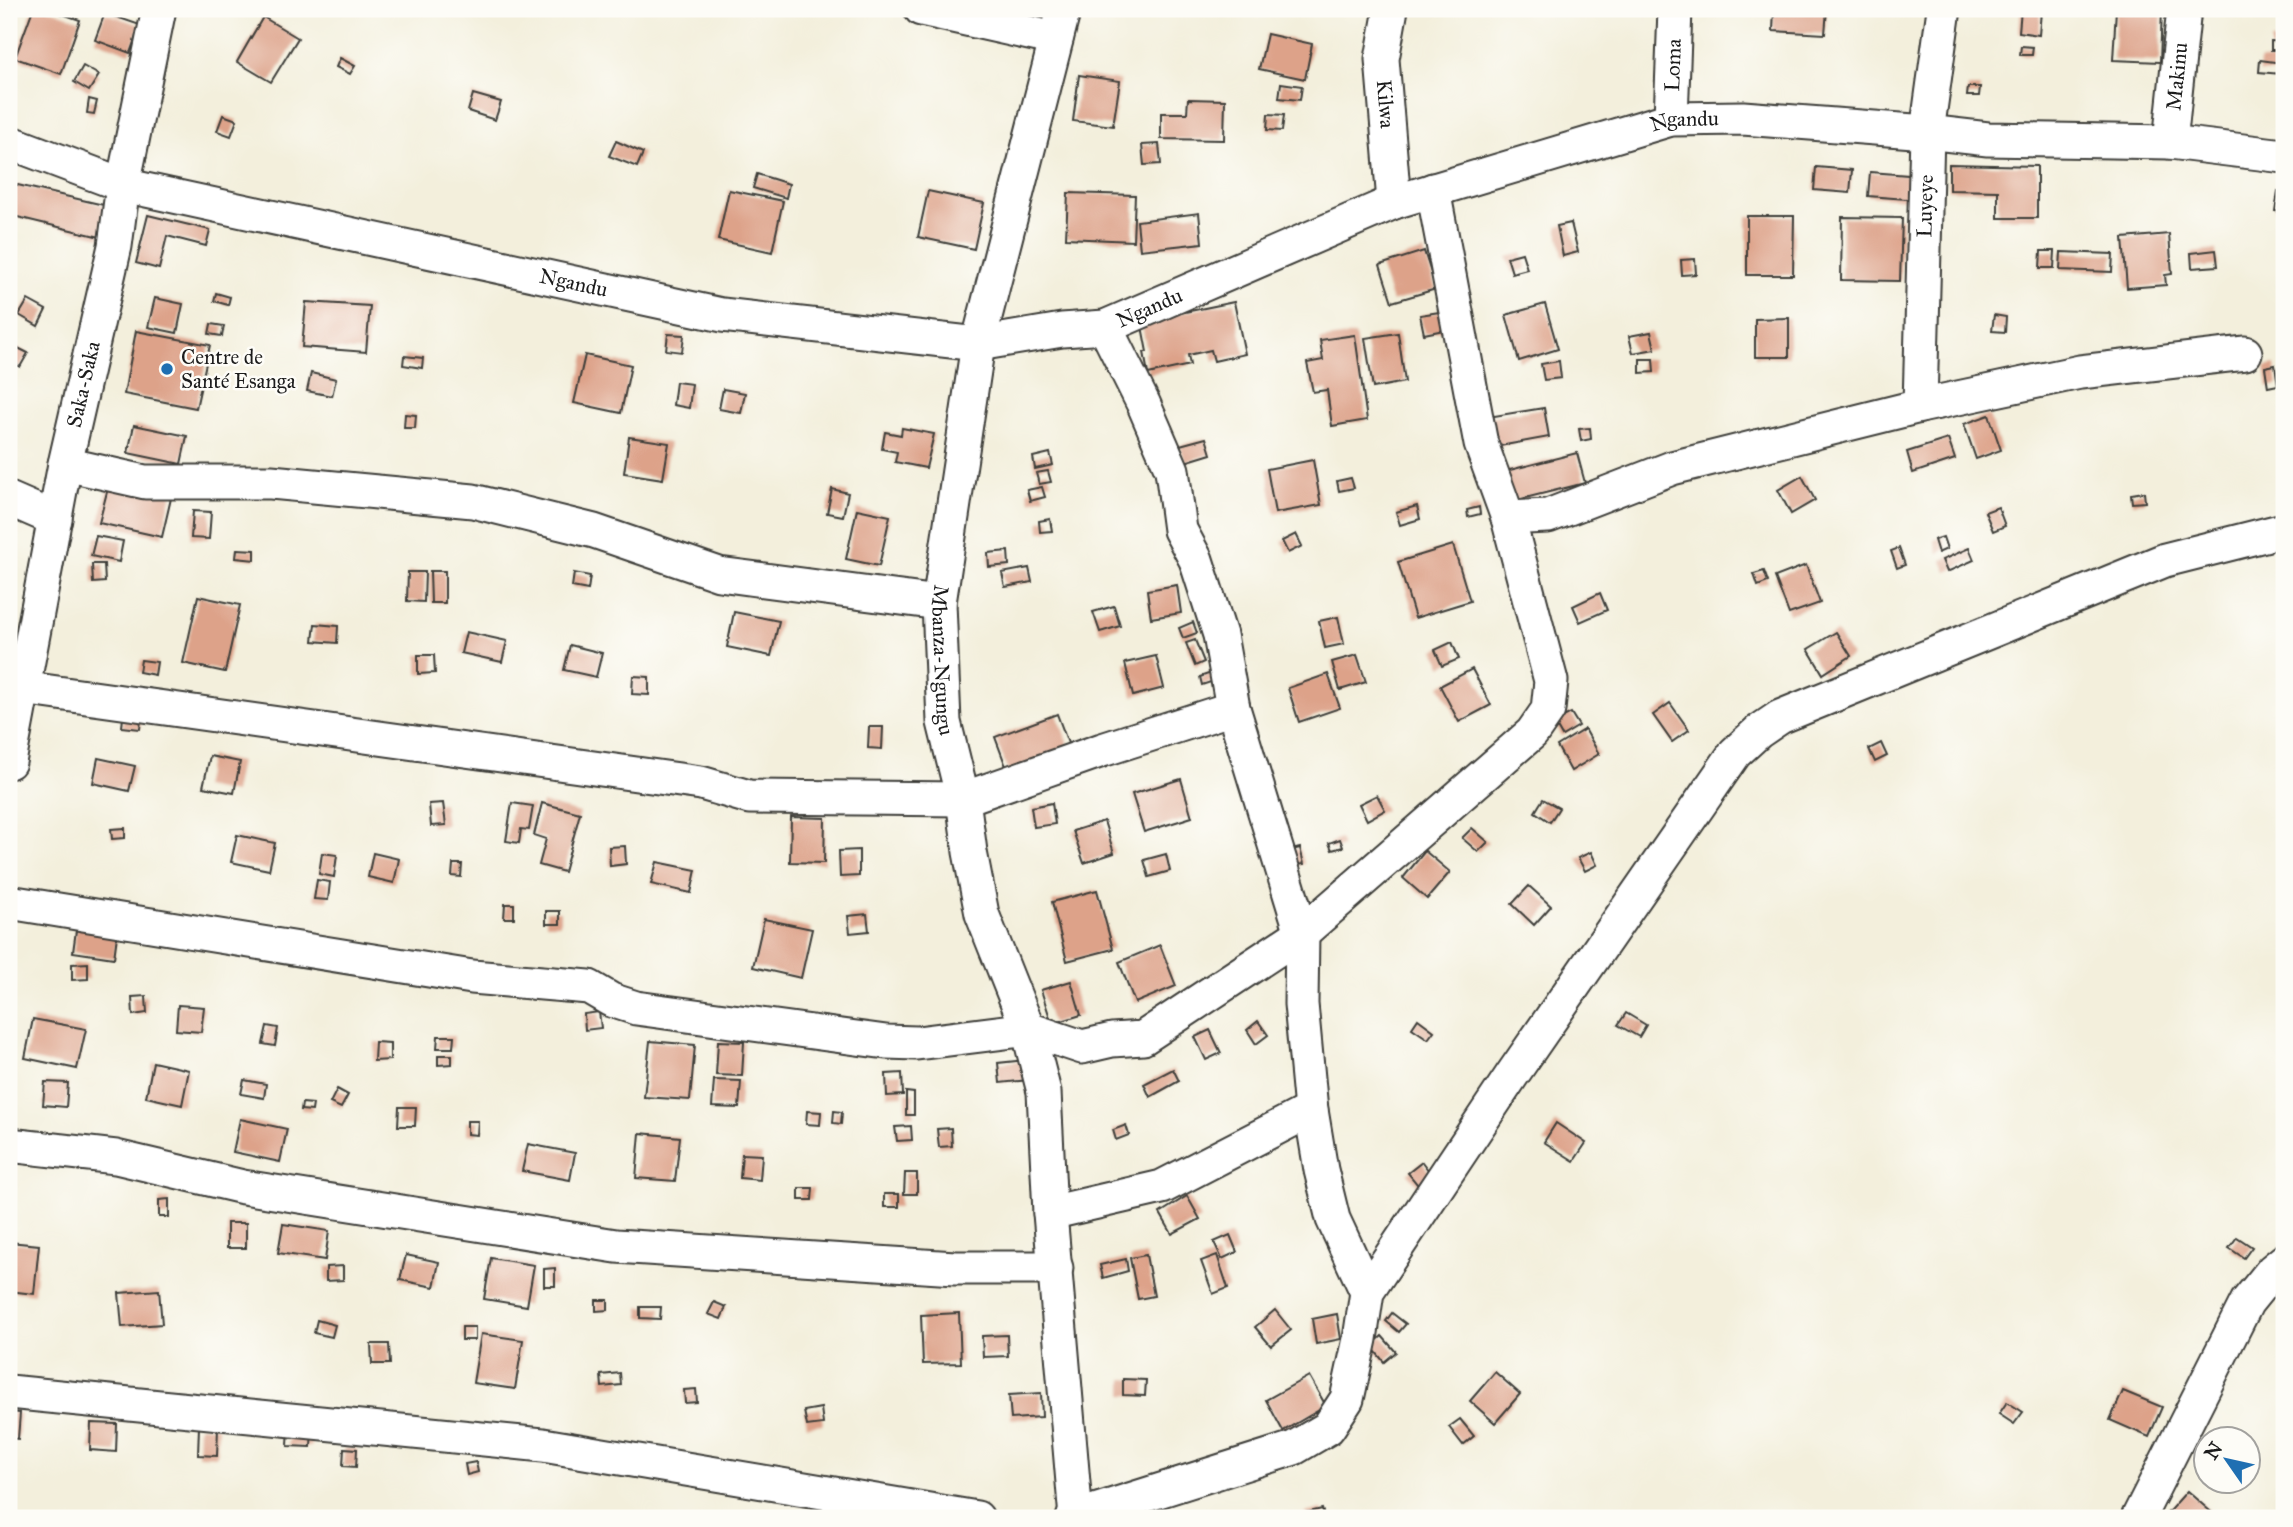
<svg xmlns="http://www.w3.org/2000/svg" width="2293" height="1527" viewBox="0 0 2293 1527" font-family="'IM FELL Great Primer',serif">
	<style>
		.building { fill: #dda289 }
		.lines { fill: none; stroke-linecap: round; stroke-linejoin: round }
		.minor-casing { stroke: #3c3c39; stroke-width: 37 }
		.minor { stroke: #fff; stroke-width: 33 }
		.poi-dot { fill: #1f6fb2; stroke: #fdfcf7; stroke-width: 2.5 }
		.labels { text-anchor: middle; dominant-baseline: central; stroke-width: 5; stroke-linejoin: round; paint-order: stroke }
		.street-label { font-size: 21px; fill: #1c1c1c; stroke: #fdfcf7 }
		.poi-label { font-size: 21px; fill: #1c1c1c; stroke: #fdfcf7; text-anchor: start }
	</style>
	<rect width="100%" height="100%" fill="#fdfcf7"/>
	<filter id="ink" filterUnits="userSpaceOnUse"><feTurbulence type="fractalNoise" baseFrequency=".0143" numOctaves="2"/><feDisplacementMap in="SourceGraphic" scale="14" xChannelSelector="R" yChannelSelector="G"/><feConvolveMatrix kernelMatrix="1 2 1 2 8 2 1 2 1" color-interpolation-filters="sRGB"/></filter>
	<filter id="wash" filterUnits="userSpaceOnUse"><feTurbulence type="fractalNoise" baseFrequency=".00686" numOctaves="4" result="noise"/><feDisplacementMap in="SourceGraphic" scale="28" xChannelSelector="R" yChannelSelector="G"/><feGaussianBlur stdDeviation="1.57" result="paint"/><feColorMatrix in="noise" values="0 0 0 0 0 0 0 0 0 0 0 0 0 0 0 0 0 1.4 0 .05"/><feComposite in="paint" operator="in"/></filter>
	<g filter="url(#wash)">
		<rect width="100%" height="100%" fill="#f3efdc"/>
		<g id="blocks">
			<!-- building -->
			<g class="building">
				<polygon points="33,9 48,9 80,20 61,74 15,58"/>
				<polygon points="100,9 125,9 122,17"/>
				<polygon points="1774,9 1827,9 1825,34 1773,31"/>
				<polygon points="2021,9 2041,11 2039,35 2019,32"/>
				<polygon points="2116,9 2162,9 2160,62 2113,60"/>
				<polygon points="105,13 140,25 130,53 95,40"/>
				<polygon points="263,17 298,38 271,82 237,62"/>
				<polygon points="1267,34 1312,44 1305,79 1259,69"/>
				<polygon points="2271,41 2283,42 2283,50 2271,50"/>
				<polygon points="2021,46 2033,47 2032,55 2020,55"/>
				<polygon points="340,58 355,66 350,74 336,67"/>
				<polygon points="2260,60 2283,63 2281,74 2259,72"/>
				<polygon points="83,66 99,75 89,91 74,82"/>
				<polygon points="1079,75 1120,81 1113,126 1073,121"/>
				<polygon points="1281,83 1302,86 1300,100 1279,98"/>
				<polygon points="1968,87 1980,87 1979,96 1967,96"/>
				<polygon points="473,94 501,102 495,120 468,111"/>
				<polygon points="89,99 97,101 94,114 87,113"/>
				<polygon points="1188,99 1225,100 1224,140 1161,139 1161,113 1187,113"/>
				<polygon points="1268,114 1284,115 1282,131 1267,130"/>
				<polygon points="223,115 237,120 231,136 217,131"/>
				<polygon points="616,141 643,153 637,167 609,156"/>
				<polygon points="1159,144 1161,164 1144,165 1142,145"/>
				<polygon points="1949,164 2037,166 2037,218 1998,218 1998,191 1949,190"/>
				<polygon points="1816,167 1852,170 1850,193 1814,190"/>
				<polygon points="1870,172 1921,176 1919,200 1868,196"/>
				<polygon points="757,174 789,184 786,198 753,188"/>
				<polygon points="9,183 108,206 100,237 9,215"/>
				<polygon points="729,190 783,201 772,252 718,240"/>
				<polygon points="928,191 984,203 974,249 918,237"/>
				<polygon points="2278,191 2284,192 2284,212 2275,211"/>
				<polygon points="1068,193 1135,195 1133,241 1066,238"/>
				<polygon points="1199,213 1202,243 1140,250 1137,221"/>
				<polygon points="148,215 210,230 206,246 167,236 159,269 136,263"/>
				<polygon points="1747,216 1794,216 1793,275 1747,275"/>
				<polygon points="1842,217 1902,218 1900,281 1841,280"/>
				<polygon points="1571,223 1578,252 1563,256 1557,226"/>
				<polygon points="2169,234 2172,274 2165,275 2166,285 2127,288 2123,238"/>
				<polygon points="2216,250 2218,266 2192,268 2191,253"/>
				<polygon points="1424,251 1436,289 1392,302 1380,265"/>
				<polygon points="2041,251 2055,251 2054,268 2040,268"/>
				<polygon points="2061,252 2113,254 2112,272 2060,270"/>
				<polygon points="1522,253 1527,269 1512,273 1507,257"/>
				<polygon points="1695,259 1696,274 1682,275 1681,260"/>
				<polygon points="216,293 230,297 228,305 214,301"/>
				<polygon points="155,298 183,304 177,333 148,327"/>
				<polygon points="28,300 46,310 38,326 19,315"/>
				<polygon points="306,302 370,306 366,352 302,347"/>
				<polygon points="1234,302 1245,354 1214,361 1211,350 1188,355 1190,365 1148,374 1144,352 1147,352 1141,321"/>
				<polygon points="1545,304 1558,349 1519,361 1506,315"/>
				<polygon points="1446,311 1449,329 1424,334 1420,315"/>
				<polygon points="1994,315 2006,317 2005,332 1992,331"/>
				<polygon points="1789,318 1789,357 1755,357 1755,319"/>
				<polygon points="211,324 224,326 222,336 209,334"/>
				<polygon points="136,331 210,345 196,408 124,394"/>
				<polygon points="1651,332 1655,349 1633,353 1629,336"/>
				<polygon points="1398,333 1405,382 1373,388 1365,338"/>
				<polygon points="668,334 684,335 682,352 666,350"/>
				<polygon points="1355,335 1367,420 1332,426 1327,390 1313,392 1307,363 1323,360 1320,340"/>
				<polygon points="16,347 28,353 20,367 9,361"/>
				<polygon points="585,355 631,365 621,413 574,403"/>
				<polygon points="404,356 423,358 422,368 403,365"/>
				<polygon points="1640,359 1653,359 1654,372 1640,373"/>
				<polygon points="1559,361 1561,378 1544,380 1541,364"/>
				<polygon points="2275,365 2278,385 2268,387 2265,367"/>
				<polygon points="311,373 336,379 332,396 307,391"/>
				<polygon points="676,382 692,384 689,408 673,405"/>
				<polygon points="723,389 745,393 741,413 719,409"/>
				<polygon points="1544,408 1549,437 1494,447 1488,417"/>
				<polygon points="405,414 416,415 415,428 404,428"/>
				<polygon points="1989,415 2001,450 1976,459 1964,424"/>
				<polygon points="134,425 187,436 181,464 128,453"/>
				<polygon points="902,428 934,434 926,468 895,462 897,452 882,449 885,432 901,435"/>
				<polygon points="1590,428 1591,439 1581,441 1579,429"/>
				<polygon points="629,437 669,443 663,479 624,473"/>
				<polygon points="1206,438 1211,454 1185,462 1180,445"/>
				<polygon points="1948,439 1955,459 1913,473 1907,452"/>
				<polygon points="1050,453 1053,465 1035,469 1033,457"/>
				<polygon points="1577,453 1585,483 1509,502 1502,472"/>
				<polygon points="1313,460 1321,505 1275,513 1267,469"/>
				<polygon points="1048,471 1051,482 1039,484 1036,473"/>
				<polygon points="1802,476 1815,500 1791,514 1778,490"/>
				<polygon points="1351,478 1354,488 1339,491 1337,481"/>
				<polygon points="110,480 172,494 162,537 99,523"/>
				<polygon points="1042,487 1045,497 1030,501 1027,490"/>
				<polygon points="832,489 848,493 843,516 827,513"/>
				<polygon points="2144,492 2145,502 2132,503 2131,494"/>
				<polygon points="1417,506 1420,519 1400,525 1396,512"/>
				<polygon points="1479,507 1480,514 1468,517 1467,510"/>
				<polygon points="1998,507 2005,526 1993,531 1985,512"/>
				<polygon points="857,509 890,516 879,566 846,559"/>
				<polygon points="193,511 211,512 209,539 191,538"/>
				<polygon points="1050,519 1052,531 1040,532 1039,521"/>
				<polygon points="1296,534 1302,546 1288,553 1282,541"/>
				<polygon points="96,536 123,541 119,562 91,556"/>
				<polygon points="1943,537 1947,549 1938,553 1934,540"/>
				<polygon points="1453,545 1470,601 1415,618 1398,562"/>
				<polygon points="1899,548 1905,565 1897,568 1891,551"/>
				<polygon points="1969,548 1974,560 1947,572 1942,560"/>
				<polygon points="237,549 255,550 255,560 236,558"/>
				<polygon points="1008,551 1009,565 989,567 988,553"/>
				<polygon points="92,564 104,564 105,582 93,583"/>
				<polygon points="1806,565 1820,603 1789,614 1775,577"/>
				<polygon points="1029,568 1032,582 1005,587 1002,573"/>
				<polygon points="430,571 445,571 445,603 431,603"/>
				<polygon points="1764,571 1768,582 1758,586 1754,574"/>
				<polygon points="408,572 425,572 424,602 407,601"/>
				<polygon points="574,573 590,576 588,590 572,587"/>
				<polygon points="1177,585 1181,613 1151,618 1147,590"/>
				<polygon points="1600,593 1607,610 1580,622 1573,606"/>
				<polygon points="198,596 240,605 225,672 183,663"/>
				<polygon points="1114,606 1120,626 1100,632 1093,612"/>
				<polygon points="734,612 779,621 771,656 727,647"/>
				<polygon points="1338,617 1344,644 1325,648 1319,621"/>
				<polygon points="1193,622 1197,633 1183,638 1179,628"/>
				<polygon points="315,624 338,626 337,643 313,641"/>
				<polygon points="466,632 507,641 502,662 461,653"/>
				<polygon points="1836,632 1851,656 1823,674 1808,649"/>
				<polygon points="1195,640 1204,662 1195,666 1186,643"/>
				<polygon points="1452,642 1459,659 1442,666 1435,650"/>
				<polygon points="570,645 602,653 596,677 564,670"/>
				<polygon points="418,655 434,655 435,673 418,674"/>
				<polygon points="1357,655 1366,682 1340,690 1332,662"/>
				<polygon points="1156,656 1164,688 1133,696 1125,663"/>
				<polygon points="141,660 157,662 155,675 139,672"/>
				<polygon points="1472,669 1491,705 1459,722 1440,686"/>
				<polygon points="1211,673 1214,681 1202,685 1200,677"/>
				<polygon points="1328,674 1340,708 1299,722 1288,688"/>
				<polygon points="633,676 649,677 649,695 632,694"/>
				<polygon points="1670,703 1689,730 1672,742 1653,715"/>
				<polygon points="124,709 142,712 140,729 122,727"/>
				<polygon points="1571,713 1579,726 1562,736 1554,722"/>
				<polygon points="1057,714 1072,754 1010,777 995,737"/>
				<polygon points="869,727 883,727 882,749 868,748"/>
				<polygon points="1585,729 1599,754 1571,771 1557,746"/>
				<polygon points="1881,743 1887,756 1875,762 1869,749"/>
				<polygon points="210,756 240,762 234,793 203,787"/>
				<polygon points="98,758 135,766 129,791 93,783"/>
				<polygon points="1181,779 1192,817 1144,832 1132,794"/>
				<polygon points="1377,795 1385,810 1367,820 1359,804"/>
				<polygon points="1543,799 1559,808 1550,822 1535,812"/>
				<polygon points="443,803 446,825 431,826 429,804"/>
				<polygon points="512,803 533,806 529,830 521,829 519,843 506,841"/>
				<polygon points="542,803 580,813 564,872 539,865 546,839 534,835"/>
				<polygon points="1052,803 1055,824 1034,827 1031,807"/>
				<polygon points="791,817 825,818 824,863 790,862"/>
				<polygon points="1104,821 1114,853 1084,863 1073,831"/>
				<polygon points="125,828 125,838 112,839 111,829"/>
				<polygon points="1472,828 1488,842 1478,852 1462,838"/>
				<polygon points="237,835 275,843 269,870 231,862"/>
				<polygon points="1340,839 1343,847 1332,850 1329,843"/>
				<polygon points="625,846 626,864 610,866 609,847"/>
				<polygon points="1300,848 1304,864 1292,866 1288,851"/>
				<polygon points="859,850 859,876 840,877 839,851"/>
				<polygon points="1425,851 1450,872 1427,899 1403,878"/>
				<polygon points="1591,852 1597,865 1585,871 1578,858"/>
				<polygon points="322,853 337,855 334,877 319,874"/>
				<polygon points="373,853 399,859 394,883 368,877"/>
				<polygon points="1166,854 1170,871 1149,877 1144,860"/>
				<polygon points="657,862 696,870 691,893 651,884"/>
				<polygon points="453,864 462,864 461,877 452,876"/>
				<polygon points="317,880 330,882 328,900 314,899"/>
				<polygon points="1529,886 1551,906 1534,925 1512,904"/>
				<polygon points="1097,890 1113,949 1067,961 1052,902"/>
				<polygon points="505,904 514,904 514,918 504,918"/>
				<rect x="546" y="911" width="14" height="13"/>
				<polygon points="867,914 869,931 850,933 848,916"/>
				<polygon points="764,919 812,929 801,978 753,967"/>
				<polygon points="77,923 118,928 114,958 73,952"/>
				<polygon points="1160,945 1176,986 1135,1003 1119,962"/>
				<polygon points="88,963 88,979 72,980 72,964"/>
				<polygon points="1071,981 1081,1015 1052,1024 1041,990"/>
				<polygon points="146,996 147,1013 133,1015 132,997"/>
				<polygon points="178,1005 204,1007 201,1032 176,1030"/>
				<polygon points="599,1012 601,1028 585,1030 584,1014"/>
				<polygon points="1626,1013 1646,1025 1639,1037 1618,1025"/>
				<polygon points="33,1019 86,1029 77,1069 25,1058"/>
				<polygon points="1418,1019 1434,1031 1428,1039 1412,1028"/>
				<polygon points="1258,1021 1268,1035 1256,1044 1247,1030"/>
				<polygon points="267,1026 278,1028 275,1046 263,1044"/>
				<polygon points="1210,1030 1221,1053 1206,1060 1195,1037"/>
				<polygon points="438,1036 454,1036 453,1048 437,1048"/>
				<polygon points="650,1041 695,1045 690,1100 644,1097"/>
				<polygon points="718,1041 744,1042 742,1076 716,1075"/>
				<polygon points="375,1042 390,1043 390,1060 374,1061"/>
				<polygon points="438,1055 452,1055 452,1064 438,1065"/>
				<polygon points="1027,1060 1028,1080 1000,1083 998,1063"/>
				<polygon points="153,1062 189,1070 182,1105 146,1097"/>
				<polygon points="1173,1069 1179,1081 1150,1097 1144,1084"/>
				<polygon points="902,1073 903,1095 887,1096 886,1074"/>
				<polygon points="244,1080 266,1084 264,1098 241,1094"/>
				<polygon points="714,1080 741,1081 739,1108 712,1107"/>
				<polygon points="45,1082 68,1083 66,1107 43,1105"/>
				<polygon points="337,1089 348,1095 341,1108 330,1103"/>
				<polygon points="906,1092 914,1093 914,1115 906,1115"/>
				<polygon points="302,1103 313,1104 312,1111 301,1110"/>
				<polygon points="399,1107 416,1107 415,1126 398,1126"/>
				<polygon points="807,1111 821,1112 820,1125 806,1124"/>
				<polygon points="834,1111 842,1112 841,1124 833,1123"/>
				<polygon points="240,1119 287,1129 280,1162 233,1152"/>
				<polygon points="467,1121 478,1121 477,1135 467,1134"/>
				<polygon points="1556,1123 1586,1143 1574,1161 1544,1142"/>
				<polygon points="1126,1125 1129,1135 1116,1140 1113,1130"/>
				<polygon points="911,1126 912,1140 897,1141 895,1127"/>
				<polygon points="951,1128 952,1146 939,1147 937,1129"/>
				<polygon points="640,1133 680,1137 675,1181 636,1178"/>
				<polygon points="528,1144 575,1153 570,1180 522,1171"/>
				<polygon points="742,1154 762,1155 760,1180 740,1178"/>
				<polygon points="1422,1162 1435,1179 1421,1189 1408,1173"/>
				<polygon points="905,1173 917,1173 917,1194 904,1194"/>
				<polygon points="799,1188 813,1188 812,1200 799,1200"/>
				<rect x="884" y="1194" width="15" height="13"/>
				<polygon points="1187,1196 1200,1219 1172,1234 1160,1213"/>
				<polygon points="169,1199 169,1217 159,1217 159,1200"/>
				<rect x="227" y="1223" width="19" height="25"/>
				<polygon points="283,1224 329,1231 325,1260 278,1253"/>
				<polygon points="1230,1235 1237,1252 1222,1259 1214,1242"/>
				<polygon points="2237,1237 2252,1247 2244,1258 2229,1248"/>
				<polygon points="9,1242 39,1245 34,1294 9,1291"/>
				<polygon points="406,1255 439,1262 434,1287 400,1280"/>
				<polygon points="1146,1255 1154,1296 1138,1299 1130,1258"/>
				<polygon points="1217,1255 1228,1288 1213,1294 1201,1261"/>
				<polygon points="491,1258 534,1265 527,1306 484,1299"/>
				<polygon points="1126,1259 1128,1271 1103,1278 1100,1265"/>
				<polygon points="343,1266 343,1280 326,1281 326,1267"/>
				<polygon points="555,1268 555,1286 544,1286 544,1269"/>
				<polygon points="159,1290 162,1324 122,1327 119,1293"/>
				<polygon points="596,1300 608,1300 608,1310 596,1311"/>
				<polygon points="714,1302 726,1307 721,1319 708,1314"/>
				<polygon points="640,1307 661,1307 660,1319 640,1318"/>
				<polygon points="1275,1310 1291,1330 1271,1346 1255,1327"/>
				<polygon points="959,1313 961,1363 923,1364 921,1315"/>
				<polygon points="1392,1313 1406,1324 1399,1332 1386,1321"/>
				<polygon points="1337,1314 1341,1339 1316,1344 1312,1319"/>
				<polygon points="317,1320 335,1325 332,1337 314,1333"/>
				<rect x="462" y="1327" width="13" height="13"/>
				<polygon points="481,1334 523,1340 515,1389 473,1383"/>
				<polygon points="1007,1335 1008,1356 983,1357 982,1336"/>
				<polygon points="1382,1336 1396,1352 1384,1362 1371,1346"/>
				<polygon points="371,1344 389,1344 390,1364 372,1364"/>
				<polygon points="1495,1372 1520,1394 1495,1423 1470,1401"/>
				<polygon points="620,1373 621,1385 602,1387 601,1375"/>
				<polygon points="1309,1376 1326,1406 1283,1431 1266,1400"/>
				<polygon points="1123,1379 1146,1380 1145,1396 1123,1395"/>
				<polygon points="696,1389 697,1402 685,1403 684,1390"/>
				<polygon points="2123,1391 2162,1407 2149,1437 2110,1420"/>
				<polygon points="1041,1393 1042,1417 1011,1419 1009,1395"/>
				<polygon points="2007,1402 2023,1412 2014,1424 1999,1414"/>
				<polygon points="821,1408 823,1424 807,1426 804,1411"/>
				<polygon points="9,1412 20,1413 18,1439 9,1438"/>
				<polygon points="1460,1419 1474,1436 1463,1445 1449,1427"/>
				<polygon points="91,1423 117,1424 116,1452 90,1450"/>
				<polygon points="199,1426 218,1427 217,1456 198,1455"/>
				<polygon points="289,1426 312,1427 311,1447 288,1446"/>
				<polygon points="344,1448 357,1449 356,1467 343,1466"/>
				<polygon points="476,1462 478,1472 467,1475 465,1464"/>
				<polygon points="2187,1491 2218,1518 2163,1518"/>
				<polygon points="1322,1509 1325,1518 1306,1518 1305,1513"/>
			</g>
		</g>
	</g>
	<g filter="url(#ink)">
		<use href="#blocks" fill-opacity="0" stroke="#3c3c39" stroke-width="2"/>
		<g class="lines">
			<!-- minor casing -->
			<g class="minor-casing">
				<g id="minor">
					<polyline points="921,9 1056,39"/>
					<path id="s1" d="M 1064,9 L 978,344 L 939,603 L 944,722 L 963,799 L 970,852 L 982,914 L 1028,1029 L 1044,1092 L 1050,1213 L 1076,1518"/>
					<path id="s2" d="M 1391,9 L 1382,59 L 1394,202"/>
					<path id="s3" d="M 1671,119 L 1675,9"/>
					<path id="s4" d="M 9,142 L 123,185 L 722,315 L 978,344 L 1062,330 L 1105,327 L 1394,202 L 1671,119 L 1743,118 L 1927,132 L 1988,139 L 2170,142 L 2284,156"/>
					<path id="s5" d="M 2170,142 L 2184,9"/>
					<polyline points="1433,190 1481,444 1508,518 1548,516 1672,468 1920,406 2080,372 2245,353"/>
					<polyline points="1105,327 1144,405 1172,470 1180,530 1196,560 1220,635 1233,708 1302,933 1301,1004 1311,1110 1321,1170 1333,1219 1367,1292"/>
					<path id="s6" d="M 1920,406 L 1927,132 L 1944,9"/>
					<polyline points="65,464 145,482 271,482 473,501 594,531 719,574 939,603"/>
					<polyline points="9,499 55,519"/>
					<polyline points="22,688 701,783 749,797 963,799 1102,750 1233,708"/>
					<path id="s7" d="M 9,762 L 65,464 L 115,246 L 123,185 L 159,9"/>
					<polyline points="9,902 472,977 589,987 611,1000 636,1008 886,1042 917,1043 1028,1029 1082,1047 1112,1040 1143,1038 1302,933 1532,733 1548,710 1551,681 1508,518"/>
					<polyline points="9,1145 116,1157 243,1187 616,1246 955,1268 1056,1268"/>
					<polyline points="1050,1213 1162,1187 1311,1110"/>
					<polyline points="9,1392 543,1445 977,1518"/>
					<polyline points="1073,1518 1294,1448 1328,1428 1347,1399 1360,1339 1367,1292 1512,1075 1735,753 1758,732 1780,717 2165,560 2284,530"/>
					<polyline points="2138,1518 2247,1302 2273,1270 2284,1261"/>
				</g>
			</g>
			<!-- minor -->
			<use href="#minor" class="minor"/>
		</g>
	</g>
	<!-- markers -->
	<circle class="poi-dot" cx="167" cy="369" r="7"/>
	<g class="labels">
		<!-- street labels -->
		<g class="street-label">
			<text stroke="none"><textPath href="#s3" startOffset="54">Loma</textPath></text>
			<text stroke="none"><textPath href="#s5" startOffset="66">Makinu</textPath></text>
			<text stroke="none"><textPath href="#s2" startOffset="96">Kilwa</textPath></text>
			<text stroke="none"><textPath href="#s4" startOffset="1738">Ngandu</textPath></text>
			<text stroke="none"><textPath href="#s6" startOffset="200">Luyeye</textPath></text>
			<text stroke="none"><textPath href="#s4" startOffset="583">Ngandu</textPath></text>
			<text stroke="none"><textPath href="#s4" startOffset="1169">Ngandu</textPath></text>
			<text stroke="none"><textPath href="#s7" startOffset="385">Saka-Saka</textPath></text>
			<text stroke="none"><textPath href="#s1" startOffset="665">Mbanza-Ngungu</textPath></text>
		</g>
		<!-- poi labels -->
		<g class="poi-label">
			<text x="181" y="357">Centre de<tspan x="181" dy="24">Santé Esanga</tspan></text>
		</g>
	</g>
	<!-- margin -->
	<rect width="2293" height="1527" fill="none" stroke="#fdfcf7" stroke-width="35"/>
	<!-- north arrow -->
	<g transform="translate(2227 1460) rotate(304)"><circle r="33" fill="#fdfcf7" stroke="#a3a29f" stroke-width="2"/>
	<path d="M0-5L12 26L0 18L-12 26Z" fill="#1f6fb2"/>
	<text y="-10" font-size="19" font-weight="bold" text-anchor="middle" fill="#1c1c1c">N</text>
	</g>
</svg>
